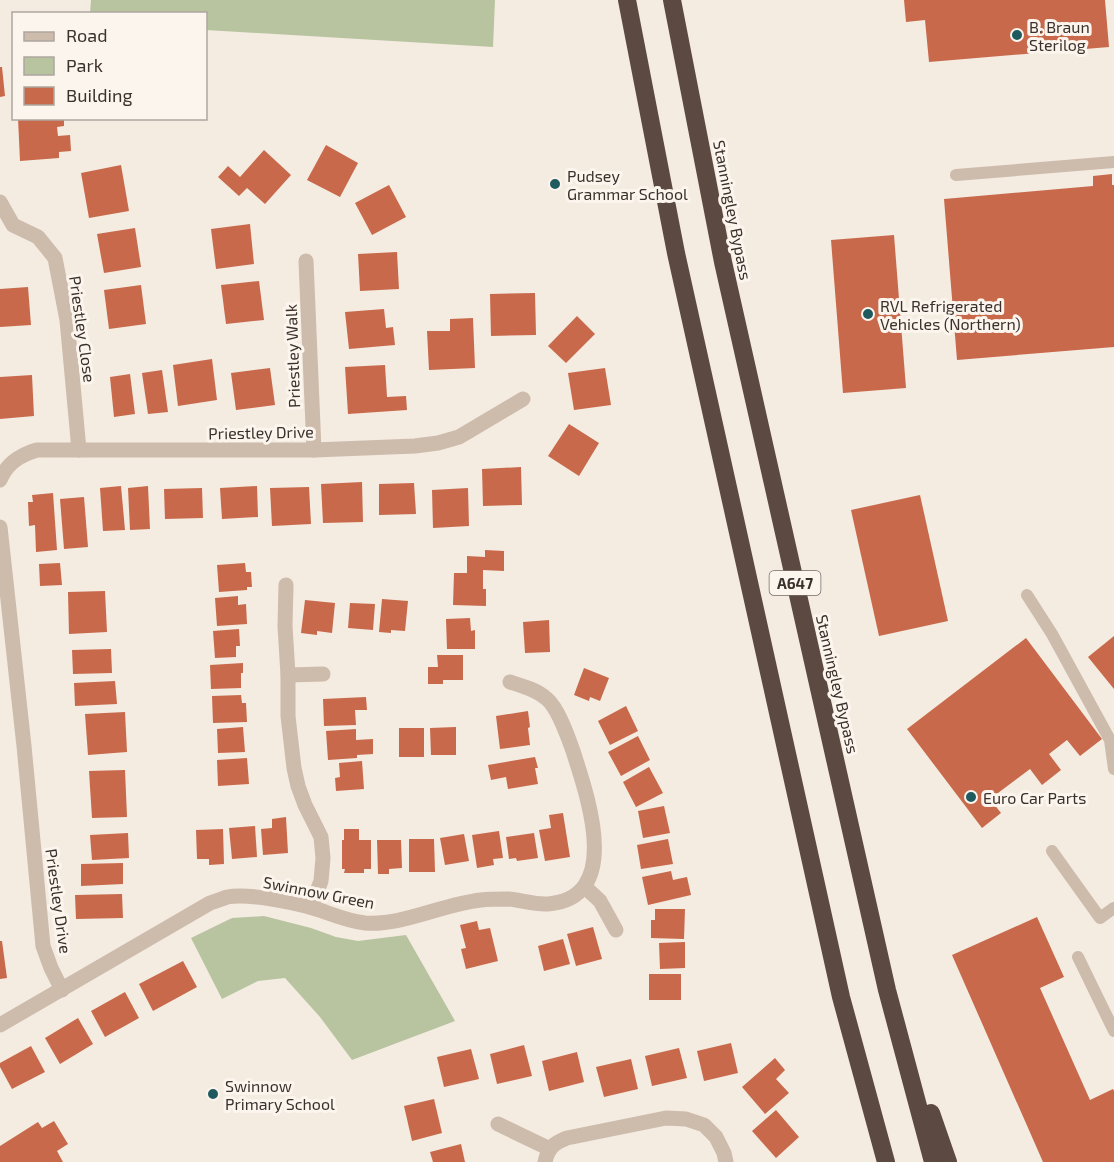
<svg xmlns="http://www.w3.org/2000/svg" width="1114" height="1162" viewBox="0 0 1114 1162" font-family="'Exo 2',sans-serif">
	<style>
		.green { fill: #b8c4a0 }
		.building { fill: #c8694b }
		.lines { fill: none; stroke-linecap: round; stroke-linejoin: round }
		.lane { stroke: #cdbbac; stroke-width: 12 }
		.street { stroke: #cdbbac; stroke-width: 15 }
		.highway { stroke: #5c4a42; stroke-width: 18 }
		.poi-dot { fill: #1f5a5e; stroke: #fbf5ee; stroke-width: 2 }
		.labels { text-anchor: middle; dominant-baseline: central; stroke-width: 6; stroke-linejoin: round; paint-order: stroke }
		.shield { fill: #fbf5ee; stroke: #756b66; stroke-width: 1.5 }
		.shield-label { font-size: 15px; font-weight: bold; fill: #3b302b }
		.poi-label { font-size: 16px; fill: #3b302b; stroke: #fbf5ee; text-anchor: start }
		.street-label { font-size: 16px; fill: #3b302b; stroke: #fbf5ee }
	</style>
	<rect width="100%" height="100%" fill="#f4ebe1"/>
	<!-- green -->
	<g class="green">
		<polygon points="91,0 495,0 493,47 206,30 206,14 90,13"/>
		<polygon points="264,916 311,928 336,937 358,941 406,935 455,1021 352,1060 320,1017 285,978 258,981 222,999 191,938 232,918"/>
	</g>
	<!-- building -->
	<g class="building">
		<polygon points="904,0 1105,0 1109,47 929,62 925,20 906,22"/>
		<polygon points="0,67 2,67 5,96 0,97"/>
		<polygon points="18,118 64,118 64,126 57,127 58,136 70,135 71,151 59,152 59,158 20,161"/>
		<polygon points="326,145 358,163 340,197 307,180"/>
		<polygon points="264,150 291,175 265,204 247,188 239,196 218,177 228,166 240,177"/>
		<polygon points="121,165 129,211 89,218 81,173"/>
		<polygon points="1112,174 1112,185 1114,185 1114,347 957,360 944,199 1093,186 1093,176"/>
		<polygon points="389,185 406,217 372,235 355,203"/>
		<polygon points="250,224 254,264 216,269 211,229"/>
		<polygon points="135,228 141,267 104,273 97,234"/>
		<polygon points="894,235 906,388 843,393 831,240"/>
		<polygon points="397,252 399,289 360,291 358,254"/>
		<polygon points="259,281 264,320 226,324 221,285"/>
		<polygon points="141,285 146,324 109,329 104,290"/>
		<polygon points="28,287 31,325 0,327 0,289"/>
		<polygon points="535,293 536,335 491,336 490,294"/>
		<polygon points="384,309 386,328 393,327 395,345 349,349 345,312"/>
		<polygon points="577,316 595,334 566,363 548,346"/>
		<polygon points="473,318 475,368 429,370 427,331 450,331 450,319"/>
		<polygon points="212,359 217,400 178,406 173,365"/>
		<polygon points="385,365 387,397 406,396 407,410 348,414 345,367"/>
		<polygon points="270,368 275,405 236,410 231,373"/>
		<polygon points="605,368 611,405 574,410 568,373"/>
		<polygon points="162,370 168,412 148,414 142,373"/>
		<polygon points="130,374 135,414 114,417 110,377"/>
		<polygon points="32,375 34,416 0,419 0,377"/>
		<polygon points="569,424 599,443 579,476 548,456"/>
		<polygon points="521,467 522,505 483,506 482,469"/>
		<polygon points="362,482 363,522 323,523 321,484"/>
		<polygon points="414,483 416,514 379,515 379,484"/>
		<polygon points="121,486 125,530 103,531 100,488"/>
		<polygon points="148,486 150,529 130,530 128,488"/>
		<polygon points="257,486 258,517 222,519 220,488"/>
		<polygon points="309,487 311,524 272,526 270,488"/>
		<polygon points="202,488 203,518 165,519 164,489"/>
		<polygon points="468,488 469,526 433,528 432,490"/>
		<polygon points="53,493 57,550 36,552 35,525 29,526 28,502 33,502 32,495"/>
		<polygon points="920,495 948,621 879,636 851,510"/>
		<polygon points="84,497 88,547 64,549 60,499"/>
		<polygon points="485,550 504,551 504,571 483,570 483,589 486,589 486,606 453,605 454,573 467,573 467,556 485,557"/>
		<polygon points="60,563 62,585 40,586 39,564"/>
		<polygon points="245,563 246,572 251,572 252,587 247,587 247,590 219,592 217,565"/>
		<polygon points="105,591 107,632 69,634 68,592"/>
		<polygon points="238,596 238,605 246,604 247,624 217,626 215,598"/>
		<polygon points="382,599 408,601 405,631 391,630 391,633 379,632"/>
		<polygon points="305,600 335,603 332,633 317,631 317,635 301,633"/>
		<polygon points="350,603 375,604 373,630 348,628"/>
		<polygon points="470,618 471,631 475,630 475,649 447,649 446,619"/>
		<polygon points="549,620 550,652 525,653 523,622"/>
		<polygon points="239,629 240,646 236,646 236,657 215,658 213,631"/>
		<polygon points="1114,636 1114,689 1088,657"/>
		<polygon points="1026,638 1102,739 1080,756 1067,740 1049,754 1061,770 1042,785 1030,769 990,799 1001,813 982,828 907,729"/>
		<polygon points="111,649 112,673 73,674 72,650"/>
		<polygon points="437,655 463,655 463,680 443,680 443,684 428,684 428,667 438,667"/>
		<polygon points="243,663 243,673 241,673 241,688 211,689 210,665"/>
		<polygon points="584,668 609,678 600,701 590,697 589,701 574,695"/>
		<polygon points="115,681 117,704 75,706 74,683"/>
		<polygon points="241,695 242,703 246,703 247,722 213,723 212,696"/>
		<polygon points="366,697 367,710 355,710 356,725 324,726 323,699"/>
		<polygon points="626,706 638,731 610,745 598,721"/>
		<polygon points="528,711 530,727 528,728 530,745 500,749 496,716"/>
		<polygon points="125,712 127,752 88,755 85,714"/>
		<polygon points="243,727 245,752 218,753 217,729"/>
		<polygon points="456,727 456,755 431,755 430,728"/>
		<rect x="399" y="728" width="25" height="29"/>
		<polygon points="356,729 356,740 373,739 373,754 357,755 357,758 328,760 326,731"/>
		<polygon points="638,736 650,760 621,776 608,752"/>
		<polygon points="535,757 538,768 535,768 538,784 508,789 506,777 491,780 488,765"/>
		<polygon points="247,758 249,784 218,786 217,760"/>
		<polygon points="362,761 364,789 336,791 335,778 340,777 339,763"/>
		<polygon points="649,767 663,793 636,807 623,782"/>
		<polygon points="125,770 127,817 92,818 89,771"/>
		<polygon points="664,806 670,833 643,838 638,811"/>
		<polygon points="563,813 570,857 545,861 539,830 551,828 549,815"/>
		<polygon points="286,817 288,853 263,855 261,829 272,828 272,819"/>
		<polygon points="255,826 257,857 232,859 229,828"/>
		<polygon points="223,829 224,864 209,865 209,859 197,859 196,830"/>
		<polygon points="344,829 359,829 359,840 371,840 371,869 364,869 364,873 344,873 345,869 342,869 342,840 344,840"/>
		<polygon points="499,831 503,858 493,859 494,865 477,868 472,835"/>
		<polygon points="128,833 129,858 92,860 90,835"/>
		<polygon points="534,833 538,858 517,861 516,858 509,859 506,837"/>
		<polygon points="464,834 469,861 445,865 440,838"/>
		<polygon points="409,839 434,839 435,872 409,872"/>
		<polygon points="668,839 673,864 641,869 637,845"/>
		<polygon points="377,840 401,840 402,868 389,869 389,874 378,874"/>
		<polygon points="123,863 123,884 81,886 81,864"/>
		<polygon points="671,871 673,880 687,877 691,895 648,905 642,877"/>
		<polygon points="122,894 123,918 76,919 75,895"/>
		<polygon points="655,909 685,909 684,939 651,938 651,920 655,920"/>
		<polygon points="1037,917 1064,977 1040,988 1090,1100 1113,1089 1114,1091 1114,1162 1043,1162 952,955"/>
		<polygon points="477,921 479,930 490,928 498,961 466,969 461,949 466,948 460,925"/>
		<polygon points="593,927 602,959 576,966 567,934"/>
		<polygon points="563,939 570,964 544,971 538,946"/>
		<polygon points="0,941 2,941 7,978 0,979"/>
		<polygon points="685,942 685,968 660,969 659,943"/>
		<polygon points="183,961 197,987 153,1011 139,984"/>
		<rect x="649" y="974" width="32" height="26"/>
		<polygon points="125,992 139,1018 105,1037 91,1011"/>
		<polygon points="78,1018 93,1044 60,1064 45,1038"/>
		<polygon points="731,1043 738,1073 704,1081 697,1051"/>
		<polygon points="524,1045 532,1076 497,1084 490,1054"/>
		<polygon points="31,1046 45,1072 12,1089 0,1067 0,1063"/>
		<polygon points="679,1048 687,1078 652,1086 645,1056"/>
		<polygon points="471,1049 479,1079 444,1087 437,1057"/>
		<polygon points="577,1052 584,1082 549,1091 542,1061"/>
		<polygon points="775,1058 785,1070 776,1079 789,1093 765,1114 742,1087"/>
		<polygon points="631,1059 638,1089 604,1097 596,1067"/>
		<polygon points="434,1099 442,1133 412,1141 404,1106"/>
		<polygon points="776,1110 799,1137 776,1158 752,1131"/>
		<polygon points="54,1121 68,1144 57,1151 63,1162 0,1162 0,1146 38,1122 42,1128"/>
		<polygon points="461,1144 465,1162 433,1162 430,1152"/>
	</g>
	<g class="lines">
		<!-- lane -->
		<g class="lane">
			<polyline points="956,175 1114,162"/>
			<polyline points="1027,595 1052,634 1110,740 1114,769"/>
			<polyline points="1052,851 1100,918 1114,908"/>
			<polyline points="1078,957 1114,1031"/>
		</g>
		<!-- street -->
		<g class="street">
			<polyline points="0,202 13,225 38,237 55,258 67,320 79,450"/>
			<polyline points="306,261 314,450"/>
			<path d="M 0,480 C 7,463 20,455 37,450 L 314,450 L 415,446 L 438,443 L 459,437 L 523,399"/>
			<polyline points="0,527 24,746 43,946 51,968 62,990"/>
			<polyline points="286,585 285,626 288,675 288,716 294,768 298,786 305,805 321,837 323,858 321,881 311,907"/>
			<polyline points="288,675 323,674"/>
			<polyline points="585,887 600,901 616,930"/>
			<path d="M 0,1025 L 210,903 C 216,901 222,899 227,897 C 248,893 293,902 313,908 C 330,913 346,921 365,923 C 402,926 443,904 481,900 C 489,899 499,899 508,899 C 521,900 535,905 548,904 C 624,898 587,795 573,751 C 568,737 558,708 547,699 C 537,690 523,686 510,682"/>
			<polyline points="498,1124 550,1149"/>
			<path d="M 545,1162 C 548,1148 554,1143 567,1138 L 666,1118 L 686,1119 L 704,1125 L 716,1137 L 724,1153 L 726,1162"/>
		</g>
		<!-- highway -->
		<g class="highway">
			<polyline points="627,0 676,253 841,997 886,1162"/>
			<polyline points="672,0 723,262 887,990 933,1162"/>
			<polyline points="931,1113 948,1162"/>
		</g>
	</g>
	<!-- markers -->
	<g class="poi-dot">
		<circle cx="1017" cy="35" r="6"/>
		<circle cx="555" cy="184" r="6"/>
		<circle cx="868" cy="314" r="6"/>
		<circle cx="971" cy="797" r="6"/>
		<circle cx="213" cy="1094" r="6"/>
	</g>
	<g class="labels">
		<!-- shield labels -->
		<rect class="shield" x="769.5" y="571" width="51" height="24" rx="4.5"/>
		<g class="shield-label">
			<text x="795" y="583">A647</text>
		</g>
		<!-- poi labels -->
		<g class="poi-label">
			<text x="1029" y="26">B. Braun<tspan x="1029" dy="18">Sterilog</tspan></text>
			<text x="567" y="175">Pudsey<tspan x="567" dy="18">Grammar School</tspan></text>
			<text x="880" y="305">RVL Refrigerated<tspan x="880" dy="18">Vehicles (Northern)</tspan></text>
			<text x="983" y="797">Euro Car Parts</text>
			<text x="225" y="1085">Swinnow<tspan x="225" dy="18">Primary School</tspan></text>
		</g>
		<!-- street labels -->
		<g class="street-label">
			<text transform="translate(733 210) rotate(79)">Stanningley Bypass</text>
			<text transform="translate(83 329) rotate(82)">Priestley Close</text>
			<text transform="translate(292 356) rotate(-92)">Priestley Walk</text>
			<text transform="translate(261 432) rotate(-1)">Priestley Drive</text>
			<text transform="translate(838 684) rotate(77)">Stanningley Bypass</text>
			<text transform="translate(319 892) rotate(11)">Swinnow Green</text>
			<text transform="translate(59 901) rotate(82)">Priestley Drive</text>
		</g>
	</g>
	<!-- legend -->
	<rect x="12" y="12" width="195" height="108" fill="#fbf5ee" stroke="#aea6a0" stroke-width="1.5"/>
	<rect x="24" y="32" width="30" height="9" fill="#cdbbac" stroke="#aea6a0" stroke-width="1.5"/>
	<text x="66" y="42" font-size="18" fill="#3b302b">Road</text>
	<rect x="24" y="57" width="30" height="18" fill="#b8c4a0" stroke="#aea6a0" stroke-width="1.5"/>
	<text x="66" y="72" font-size="18" fill="#3b302b">Park</text>
	<rect x="24" y="87" width="30" height="18" fill="#c8694b" stroke="#aea6a0" stroke-width="1.5"/>
	<text x="66" y="102" font-size="18" fill="#3b302b">Building</text>
</svg>
